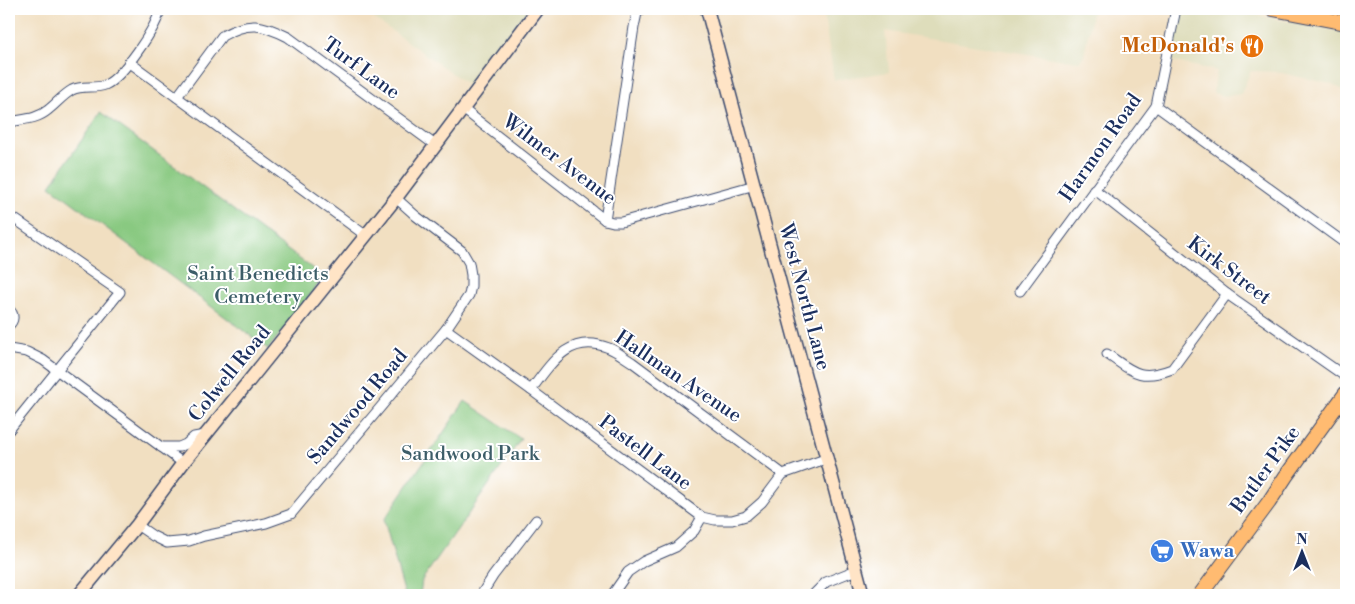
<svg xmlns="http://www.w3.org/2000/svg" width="1355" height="604" viewBox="0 0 1355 604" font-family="'Libre Bodoni',serif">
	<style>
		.built { fill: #deddbb }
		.green { fill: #89c981; stroke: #527c70 }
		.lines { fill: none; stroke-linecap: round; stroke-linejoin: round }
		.street-casing { stroke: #3b496d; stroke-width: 11 }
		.secondary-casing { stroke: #3b496d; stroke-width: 15 }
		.primary-casing { stroke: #3b496d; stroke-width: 16 }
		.street { stroke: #fff; stroke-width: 9 }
		.secondary { stroke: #ffe4c6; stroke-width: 12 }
		.primary { stroke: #ffbb71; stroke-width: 14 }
		.labels { text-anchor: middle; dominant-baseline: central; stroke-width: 4; stroke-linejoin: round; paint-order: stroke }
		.food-label { font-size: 20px; font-weight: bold; fill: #c56008; stroke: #fff; text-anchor: end }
		.street-label { font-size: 20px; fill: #1b2f5e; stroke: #fff }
		.park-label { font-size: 20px; fill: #3c5d68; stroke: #fff }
		.shop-label { font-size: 20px; font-weight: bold; fill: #366cbe; stroke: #fff; text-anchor: start }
	</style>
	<rect width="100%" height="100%" fill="#fff"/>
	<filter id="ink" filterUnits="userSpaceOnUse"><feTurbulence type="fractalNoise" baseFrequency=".02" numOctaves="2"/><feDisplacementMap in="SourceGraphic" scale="10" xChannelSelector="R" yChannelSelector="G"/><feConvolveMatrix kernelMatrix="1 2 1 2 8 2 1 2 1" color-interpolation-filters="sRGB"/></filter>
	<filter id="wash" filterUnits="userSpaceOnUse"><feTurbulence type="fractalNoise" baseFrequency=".0096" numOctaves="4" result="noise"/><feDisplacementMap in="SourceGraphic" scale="20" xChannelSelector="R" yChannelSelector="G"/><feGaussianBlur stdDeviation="1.12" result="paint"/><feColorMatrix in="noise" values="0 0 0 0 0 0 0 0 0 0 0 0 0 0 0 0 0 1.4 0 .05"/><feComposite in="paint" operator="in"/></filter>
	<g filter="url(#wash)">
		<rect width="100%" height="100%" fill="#f1dfc1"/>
		<!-- built -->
		<g class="built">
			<polygon points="361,9 538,9 477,91"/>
			<polygon points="823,9 1093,9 1084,55 1080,61 1065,60 885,31 889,72 834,80"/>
			<polygon points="1181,9 1222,9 1227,11 1231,10 1346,33 1346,92 1332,84 1277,72 1251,71 1248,77 1241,94 1226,96 1213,93 1217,71 1171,61"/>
		</g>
		<!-- green -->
		<g class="green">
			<polygon points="101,112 324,277 268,349 50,186"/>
			<polygon points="465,401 521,439 422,580 420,595 405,595 384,520"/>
		</g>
	</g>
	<g filter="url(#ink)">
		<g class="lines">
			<!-- street casing -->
			<g class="street-casing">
				<g id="street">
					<polyline points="129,62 365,235"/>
					<path d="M 177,97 L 222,36 C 249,21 262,24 288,37 L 435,145"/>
					<polyline points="1156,106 1346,244"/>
					<polyline points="463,109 605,220 613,222 621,222 755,185"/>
					<path d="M 9,122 C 23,119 36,120 48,110 C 56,104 63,95 72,90 C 82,85 95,89 105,85 C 122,78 158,26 160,9"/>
					<polyline points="1094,189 1227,294 1346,377"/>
					<polyline points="9,215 120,292 9,430"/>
					<polyline points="605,220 634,27 637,13 642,9"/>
					<polyline points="1020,291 1156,106 1176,9"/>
					<path d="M 9,310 C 15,314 14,321 9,325"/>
					<polyline points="446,329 531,390 702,517 715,520 732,520 746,516 762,502 783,474 828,458"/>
					<polyline points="9,349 27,352 43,360 183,463"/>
					<path d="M 1107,354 C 1133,372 1140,381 1172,369 L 1227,294"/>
					<path d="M 531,390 C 551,363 570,332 609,348 C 617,351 625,358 632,362 L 783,474"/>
					<polyline points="161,447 179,447 186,444 194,437 205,435"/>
					<polyline points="137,525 153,536 167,543 189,541 204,536 266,523 291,514 446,329 469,295 471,286 471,275 469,263 462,251 416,216 396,198"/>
					<polyline points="481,595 493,576 536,520"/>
					<polyline points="612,595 628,572 644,561 676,547 694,531 702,517"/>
					<polyline points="813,595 826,582 856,570"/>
				</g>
			</g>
			<!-- secondary casing -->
			<g class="secondary-casing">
				<g id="secondary">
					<polyline points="707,9 863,595"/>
					<polyline points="79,595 137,525 183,463 396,198 538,9"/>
				</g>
			</g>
			<!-- primary casing -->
			<g class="primary-casing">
				<g id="primary">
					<polyline points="1273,9 1346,23"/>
					<polyline points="1200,595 1269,502 1286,476 1346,393"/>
				</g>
			</g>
			<!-- street -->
			<use href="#street" class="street"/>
			<!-- secondary -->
			<use href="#secondary" class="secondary"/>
			<!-- primary -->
			<use href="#primary" class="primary"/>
		</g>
	</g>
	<!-- icons -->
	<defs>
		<g id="restaurant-disc" transform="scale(1.25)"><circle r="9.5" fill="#e8710a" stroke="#fff"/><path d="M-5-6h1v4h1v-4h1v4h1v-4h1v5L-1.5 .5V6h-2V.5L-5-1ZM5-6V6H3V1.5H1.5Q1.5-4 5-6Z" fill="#fff"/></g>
		<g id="supermarket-disc" transform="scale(1.25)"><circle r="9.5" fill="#3f7fe0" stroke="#fff"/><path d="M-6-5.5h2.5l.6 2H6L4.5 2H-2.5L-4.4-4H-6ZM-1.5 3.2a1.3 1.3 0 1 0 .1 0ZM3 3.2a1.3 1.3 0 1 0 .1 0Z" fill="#fff"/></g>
	</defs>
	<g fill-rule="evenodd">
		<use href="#restaurant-disc" x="1252" y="46"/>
		<use href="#supermarket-disc" x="1162" y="551"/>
	</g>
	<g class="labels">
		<!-- food labels -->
		<g class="food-label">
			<text x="1234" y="46">McDonald's</text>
		</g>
		<!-- street labels -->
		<g class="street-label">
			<text transform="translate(361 69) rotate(36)">Turf Lane</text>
			<text transform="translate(1101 148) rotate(-55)">Harmon Road</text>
			<text transform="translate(559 160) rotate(37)">Wilmer Avenue</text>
			<text transform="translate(1229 271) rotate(37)">Kirk Street</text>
			<text transform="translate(804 297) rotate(75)">West North Lane</text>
			<text transform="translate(230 374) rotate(-51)">Colwell Road</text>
			<text transform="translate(678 377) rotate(34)">Hallman Avenue</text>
			<text transform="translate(358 407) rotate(-50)">Sandwood Road</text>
			<text transform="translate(645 453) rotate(37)">Pastell Lane</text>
			<text transform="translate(1266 470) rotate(-54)">Butler Pike</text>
		</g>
		<!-- park labels -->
		<g class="park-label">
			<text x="258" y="274">Saint Benedicts<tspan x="258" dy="23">Cemetery</tspan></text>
			<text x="470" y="454">Sandwood Park</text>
		</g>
		<!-- shop labels -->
		<g class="shop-label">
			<text x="1180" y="551">Wawa</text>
		</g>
	</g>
	<!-- margin -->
	<rect width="1355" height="604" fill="none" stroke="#fff" stroke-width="30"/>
	<!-- north arrow -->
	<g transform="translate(1302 552)" stroke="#ffffff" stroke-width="4" paint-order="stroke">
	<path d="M0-4L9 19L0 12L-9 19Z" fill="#1b2f5e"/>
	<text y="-8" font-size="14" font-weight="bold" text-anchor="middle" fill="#1b2f5e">N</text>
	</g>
</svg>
